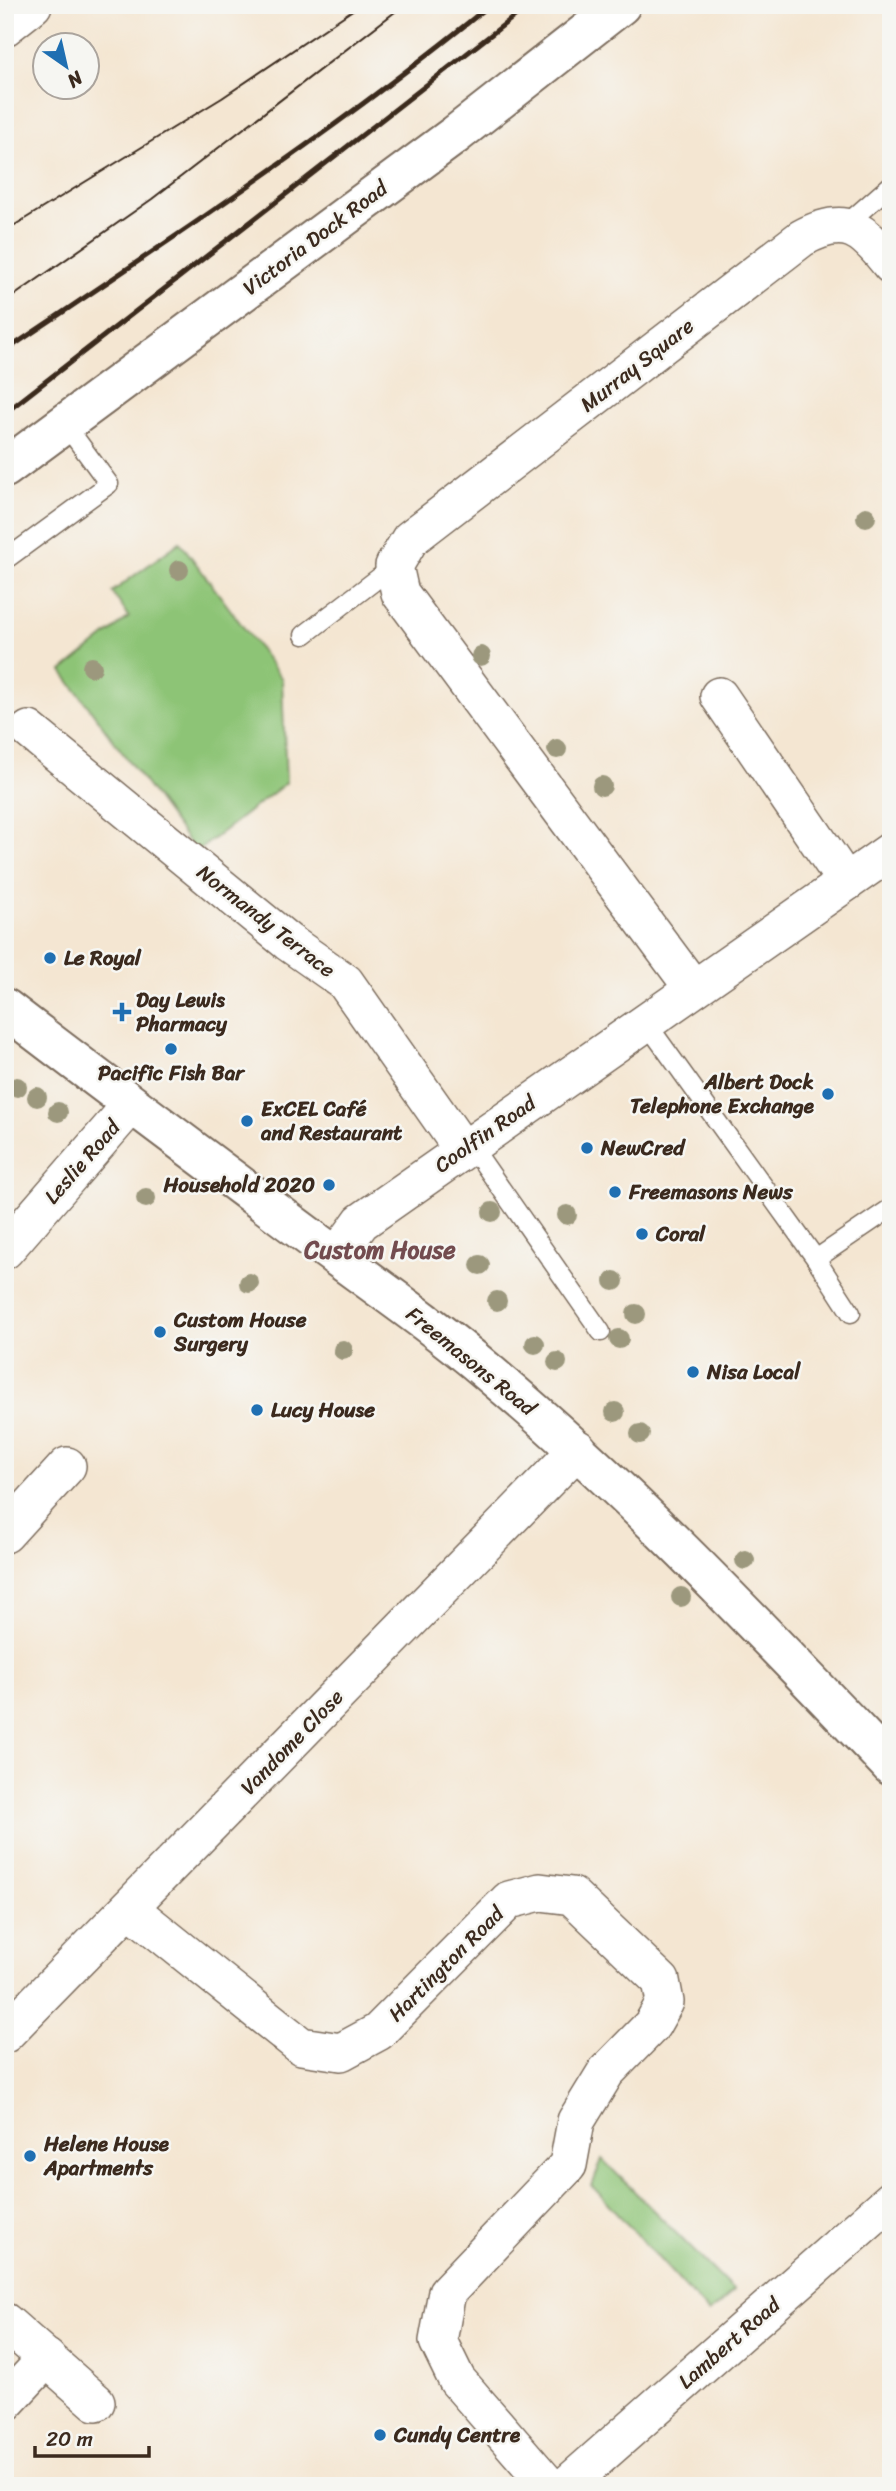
<svg xmlns="http://www.w3.org/2000/svg" width="896" height="2491" viewBox="0 0 896 2491" font-family="Sriracha,sans-serif">
	<style>
		.green { fill: #8dc476; stroke: #64774a; stroke-width: 2 }
		.lines { fill: none; stroke-linecap: round; stroke-linejoin: round }
		.service-casing { stroke: #7c6c5d; stroke-width: 21 }
		.minor-casing { stroke: #7c6c5d; stroke-width: 40 }
		.tertiary-casing { stroke: #7c6c5d; stroke-width: 42 }
		.service { stroke: #fff; stroke-width: 18 }
		.minor { stroke: #fff; stroke-width: 37 }
		.tertiary { stroke: #fff; stroke-width: 38 }
		.tram { stroke: #3b2a1e; stroke-width: 2 }
		.rail { stroke: #3b2a1e; stroke-width: 5 }
		.tree { fill: #9c987d }
		.poi-dot { fill: #1f6fb2; stroke: #f6f6f2; stroke-width: 2.5 }
		.labels { text-anchor: middle; dominant-baseline: central; stroke-width: 5; stroke-linejoin: round; paint-order: stroke }
		.street-label { font-size: 21px; fill: #3b2a1e; stroke: #f6f6f2 }
		.poi-label { font-size: 21px; font-weight: bold; fill: #3b2a1e; stroke: #f6f6f2; text-anchor: start }
		.quarter-label { font-size: 24px; font-weight: bold; fill: #734c4f; stroke: #f6f6f2 }
	</style>
	<rect width="100%" height="100%" fill="#f6f6f2"/>
	<filter id="ink" filterUnits="userSpaceOnUse"><feTurbulence type="fractalNoise" baseFrequency=".0143" numOctaves="2"/><feDisplacementMap in="SourceGraphic" scale="14" xChannelSelector="R" yChannelSelector="G"/><feConvolveMatrix kernelMatrix="1 2 1 2 8 2 1 2 1" color-interpolation-filters="sRGB"/></filter>
	<filter id="wash" filterUnits="userSpaceOnUse"><feTurbulence type="fractalNoise" baseFrequency=".00686" numOctaves="4" result="noise"/><feDisplacementMap in="SourceGraphic" scale="28" xChannelSelector="R" yChannelSelector="G"/><feGaussianBlur stdDeviation="1.57" result="paint"/><feColorMatrix in="noise" values="0 0 0 0 0 0 0 0 0 0 0 0 0 0 0 0 0 1.4 0 .05"/><feComposite in="paint" operator="in"/></filter>
	<g filter="url(#wash)">
		<rect width="100%" height="100%" fill="#f4e6d2"/>
		<!-- green -->
		<g class="green">
			<polygon points="180,542 282,679 286,783 196,852 62,671 129,617 112,592"/>
			<polygon points="602,2159 734,2291 709,2313 592,2186"/>
		</g>
	</g>
	<g filter="url(#ink)">
		<g class="lines">
			<!-- service casing -->
			<g class="service-casing">
				<g id="service">
					<polyline points="845,225 891,185"/>
					<polyline points="5,560 109,484 65,424"/>
					<polyline points="304,635 394,566"/>
					<polyline points="645,1021 816,1259 851,1313"/>
					<polyline points="470,1144 601,1332"/>
					<polyline points="816,1259 891,1208"/>
				</g>
			</g>
			<!-- minor casing -->
			<g class="minor-casing">
				<g id="minor">
					<polyline points="5,27 33,5"/>
					<polyline points="719,696 846,882"/>
					<polyline points="29,730 288,942 345,982 463,1150"/>
					<path d="M 693,988 L 400,593 L 394,566 L 410,539 L 802,238 C 846,214 863,229 891,265"/>
					<polyline points="5,1250 131,1105"/>
					<polyline points="336,1257 361,1222 891,851"/>
					<polyline points="5,1534 67,1466"/>
					<polyline points="129,1908 301,2046 341,2052 378,2032 509,1900 540,1892 572,1896 661,1981 665,2002 652,2025 606,2072 576,2121 568,2165 447,2292 438,2341 457,2380 549,2486"/>
					<polyline points="5,2034 578,1449"/>
					<polyline points="5,2322 96,2402"/>
					<polyline points="5,2403 47,2358"/>
					<polyline points="566,2486 891,2200"/>
				</g>
			</g>
			<!-- tertiary casing -->
			<g class="tertiary-casing">
				<g id="tertiary">
					<polyline points="5,468 455,135 621,5"/>
					<path d="M 5,1008 C 109,1088 214,1166 319,1244 C 376,1286 434,1326 488,1372 C 632,1493 761,1630 891,1766"/>
				</g>
			</g>
			<!-- service -->
			<use href="#service" class="service"/>
			<!-- minor -->
			<use href="#minor" class="minor"/>
			<!-- tertiary -->
			<use href="#tertiary" class="tertiary"/>
			<!-- tram -->
			<g class="tram">
				<polyline points="5,231 222,98 360,5"/>
				<polyline points="5,302 152,199 404,5"/>
			</g>
			<!-- rail -->
			<g class="rail">
				<path d="M 5,351 C 170,240 336,131 490,5"/>
				<polyline points="5,413 529,5"/>
			</g>
		</g>
		<!-- trees -->
		<g class="tree">
			<circle cx="866" cy="517" r="10"/>
			<circle cx="179" cy="570" r="10"/>
			<circle cx="481" cy="656" r="10"/>
			<circle cx="92" cy="667" r="10"/>
			<circle cx="557" cy="749" r="10"/>
			<circle cx="602" cy="786" r="10"/>
			<circle cx="17" cy="1087" r="10"/>
			<circle cx="37" cy="1097" r="10"/>
			<circle cx="58" cy="1112" r="10"/>
			<circle cx="146" cy="1198" r="10"/>
			<circle cx="492" cy="1212" r="10"/>
			<circle cx="567" cy="1215" r="10"/>
			<circle cx="480" cy="1265" r="10"/>
			<circle cx="614" cy="1281" r="10"/>
			<circle cx="249" cy="1283" r="10"/>
			<circle cx="497" cy="1301" r="10"/>
			<circle cx="636" cy="1314" r="10"/>
			<circle cx="619" cy="1339" r="10"/>
			<circle cx="535" cy="1344" r="10"/>
			<circle cx="343" cy="1350" r="10"/>
			<circle cx="557" cy="1362" r="10"/>
			<circle cx="615" cy="1412" r="10"/>
			<circle cx="640" cy="1434" r="10"/>
			<circle cx="745" cy="1560" r="10"/>
			<circle cx="681" cy="1597" r="10"/>
		</g>
	</g>
	<!-- markers -->
	<g class="poi-dot">
		<circle cx="50" cy="958" r="7"/>
		<path d="M118.5 1001.5h7v7h7v7h-7v7h-7v-7h-7v-7h7z"/>
		<circle cx="171" cy="1049" r="7"/>
		<circle cx="828" cy="1094" r="7"/>
		<circle cx="247" cy="1121" r="7"/>
		<circle cx="587" cy="1148" r="7"/>
		<circle cx="329" cy="1185" r="7"/>
		<circle cx="615" cy="1192" r="7"/>
		<circle cx="642" cy="1234" r="7"/>
		<circle cx="160" cy="1332" r="7"/>
		<circle cx="693" cy="1372" r="7"/>
		<circle cx="257" cy="1410" r="7"/>
		<circle cx="30" cy="2156" r="7"/>
		<circle cx="380" cy="2435" r="7"/>
	</g>
	<g class="labels">
		<!-- street labels -->
		<g class="street-label">
			<text transform="translate(315 238) rotate(-37)">Victoria Dock Road</text>
			<text transform="translate(637 365) rotate(-38)">Murray Square</text>
			<text transform="translate(266 921) rotate(38)">Normandy Terrace</text>
			<text transform="translate(485 1134) rotate(-35)">Coolfin Road</text>
			<text transform="translate(82 1162) rotate(-49)">Leslie Road</text>
			<text transform="translate(471 1361) rotate(39)">Freemasons Road</text>
			<text transform="translate(292 1742) rotate(-46)">Vandome Close</text>
			<text transform="translate(446 1964) rotate(-45)">Hartington Road</text>
			<text transform="translate(729 2343) rotate(-41)">Lambert Road</text>
		</g>
		<!-- poi labels -->
		<g class="poi-label">
			<text x="64" y="958">Le Royal</text>
			<text x="136" y="1000">Day Lewis<tspan x="136" dy="24">Pharmacy</tspan></text>
			<text x="171" y="1073" text-anchor="middle">Pacific Fish Bar</text>
			<text x="814" y="1082" text-anchor="end">Albert Dock<tspan x="814" dy="24">Telephone Exchange</tspan></text>
			<text x="261" y="1109">ExCEL Café<tspan x="261" dy="24">and Restaurant</tspan></text>
			<text x="601" y="1148">NewCred</text>
			<text x="315" y="1185" text-anchor="end">Household 2020</text>
			<text x="629" y="1192">Freemasons News</text>
			<text x="656" y="1234">Coral</text>
			<text x="174" y="1320">Custom House<tspan x="174" dy="24">Surgery</tspan></text>
			<text x="707" y="1372">Nisa Local</text>
			<text x="271" y="1410">Lucy House</text>
			<text x="44" y="2144">Helene House<tspan x="44" dy="24">Apartments</tspan></text>
			<text x="394" y="2435">Cundy Centre</text>
		</g>
		<!-- quarter labels -->
		<g class="quarter-label">
			<text x="380" y="1250">Custom House</text>
		</g>
	</g>
	<!-- margin -->
	<rect width="896" height="2491" fill="none" stroke="#f6f6f2" stroke-width="28"/>
	<!-- north arrow -->
	<g transform="translate(66 66) rotate(146)"><circle r="33" fill="#f6f6f2" stroke="#aba49d" stroke-width="2"/>
	<path d="M0-5L12 26L0 18L-12 26Z" fill="#1f6fb2"/>
	<text y="-10" font-size="19" font-weight="bold" text-anchor="middle" fill="#3b2a1e">N</text>
	</g>
	<!-- scale -->
	<path d="M35 2446v10h114v-10" fill="none" stroke="#3b2a1e" stroke-width="3.5"/>
	<text x="46" y="2446" font-size="21" fill="#3b2a1e" stroke="#f6f6f2" stroke-width="5" paint-order="stroke">20 m</text>
</svg>
